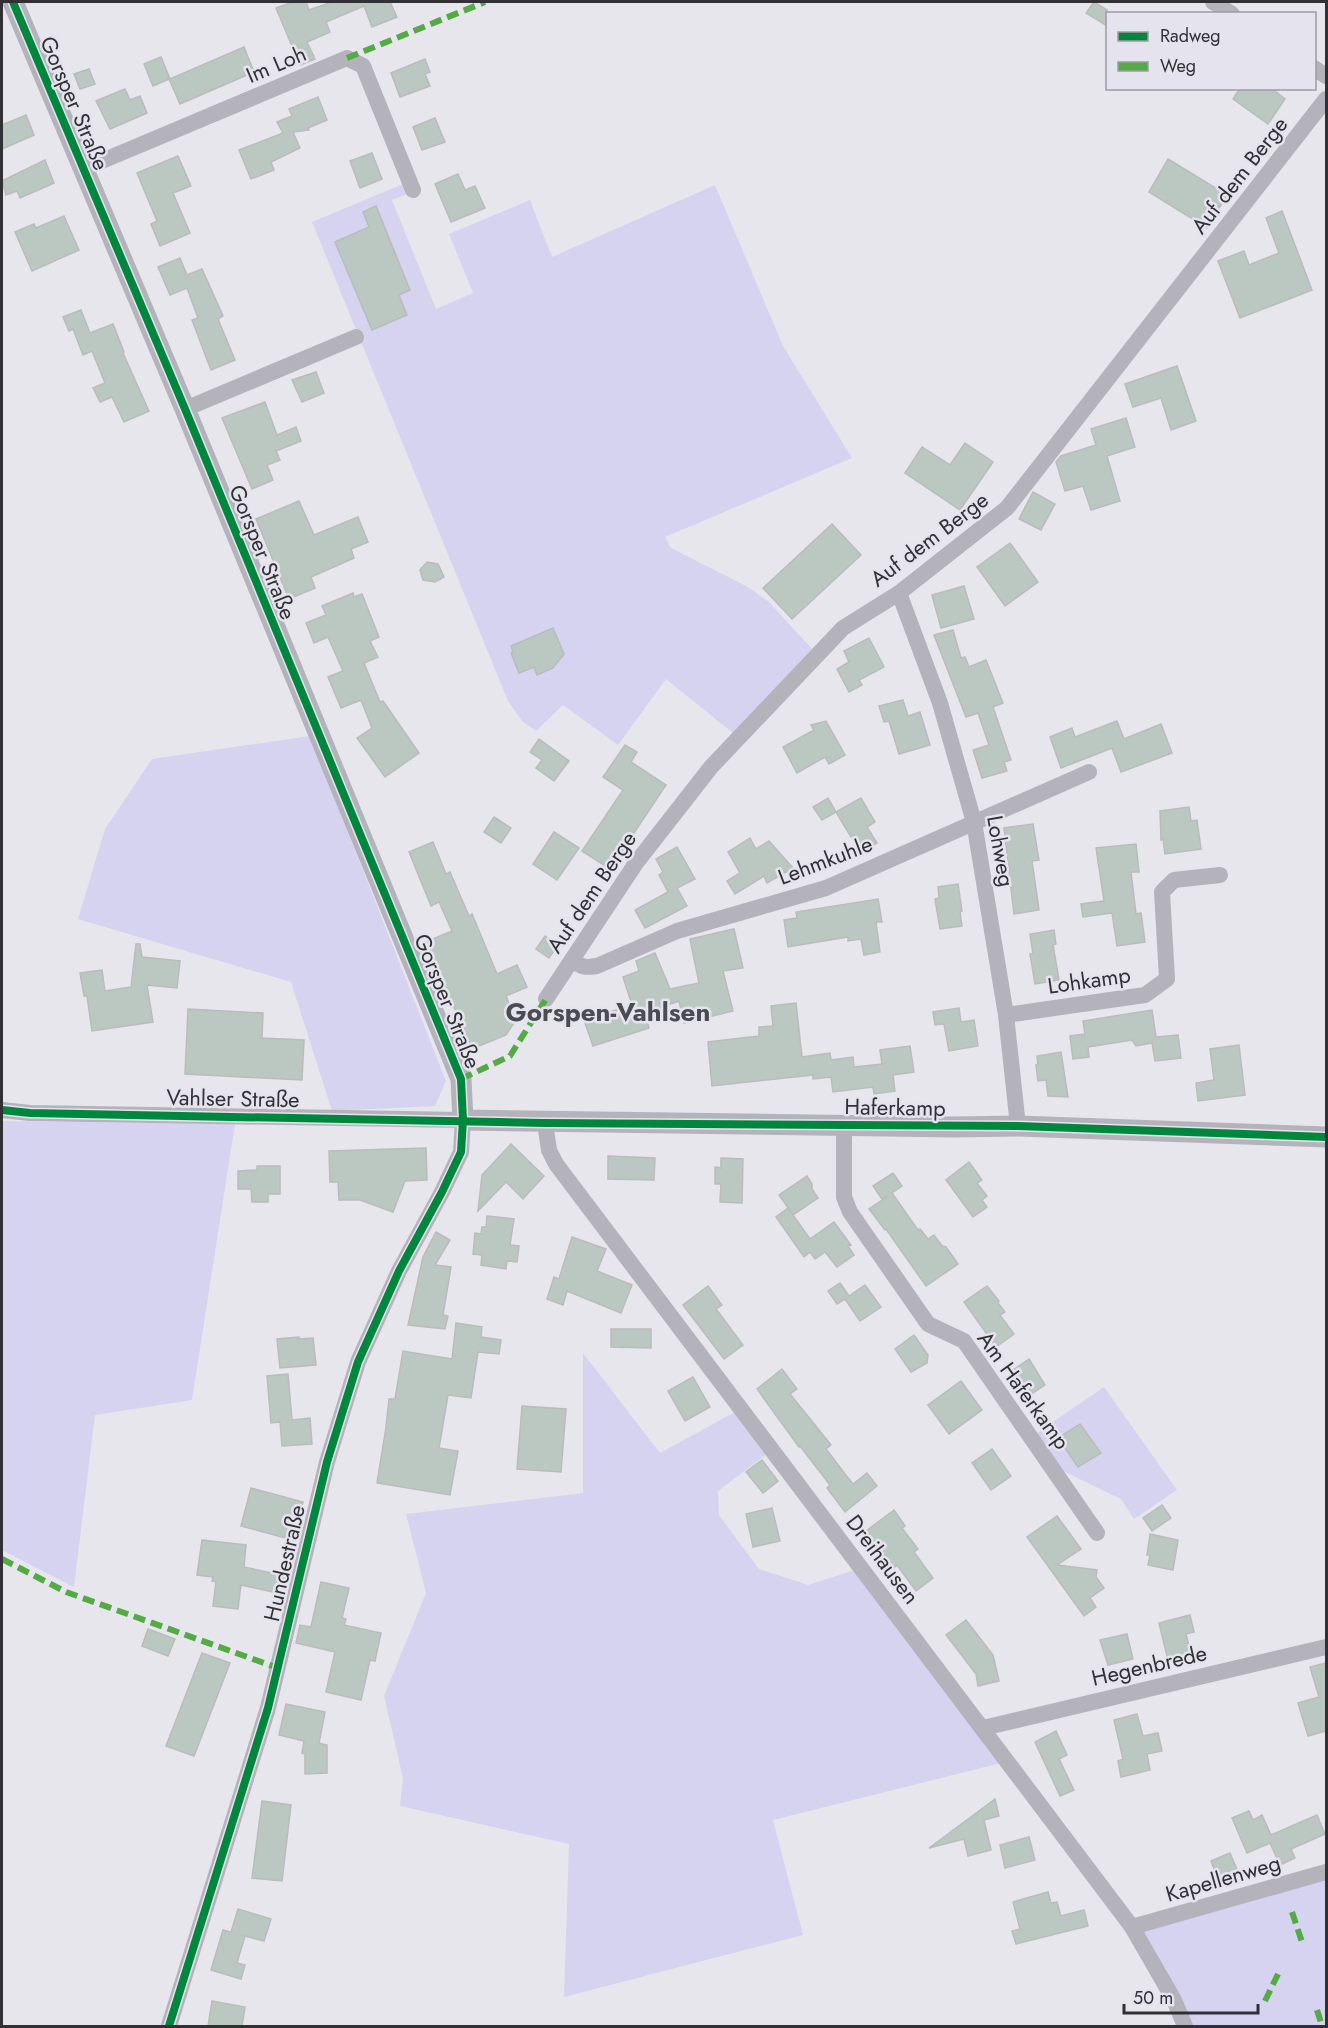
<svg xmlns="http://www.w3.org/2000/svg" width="1328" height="2028" viewBox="0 0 1328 2028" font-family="Jost,sans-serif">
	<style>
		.green { fill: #d6d3f0 }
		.building { fill: #bbc8c1; stroke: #babbbd; stroke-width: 1.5 }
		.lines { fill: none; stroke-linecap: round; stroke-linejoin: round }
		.minor { stroke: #b4b3bc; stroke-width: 16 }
		.tertiary { stroke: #b4b3bc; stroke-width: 21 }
		.quiet { stroke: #54ab45; stroke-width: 6; stroke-dasharray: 12 6; stroke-linecap: butt }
		.cycleway-casing { stroke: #e5e4ee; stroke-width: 11 }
		.cycleway { stroke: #00873e; stroke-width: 8 }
		.labels { text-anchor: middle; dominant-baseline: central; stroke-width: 5; stroke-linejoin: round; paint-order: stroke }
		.street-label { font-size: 22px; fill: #313034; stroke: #e5e4ee }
		.quarter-label { font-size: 26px; font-weight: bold; fill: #4b4b52; stroke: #e5e4ee }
	</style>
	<rect width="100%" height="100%" fill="#e7e6ec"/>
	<!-- green -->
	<g class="green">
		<polygon points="403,184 407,194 392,200 436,309 473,293 449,234 530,200 552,257 715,185 783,346 852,458 665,537 671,548 748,587 769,602 812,649 733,733 666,679 618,745 563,705 536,731 522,721 508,701 312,222"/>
		<polygon points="310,736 446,1081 435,1106 332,1111 291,982 78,919 105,829 152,759"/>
		<polygon points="2,1121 235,1124 192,1400 95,1415 74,1587 2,1550"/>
		<polygon points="583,1353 660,1453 735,1412 767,1454 718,1491 719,1515 759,1569 808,1585 855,1570 1001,1763 773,1820 803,1935 564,1997 569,1844 400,1806 403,1778 384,1696 426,1593 406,1514 583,1493"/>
		<polygon points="1104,1387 1177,1490 1134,1519 1121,1499 1063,1471 1037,1433"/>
		<polygon points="1326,1877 1326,2026 1190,2026 1140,1932"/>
	</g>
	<!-- building -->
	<g class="building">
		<polygon points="293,2 306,2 309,10 332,2 390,2 397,17 372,27 364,6 326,22 330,32 307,42 315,59 300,65 276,8"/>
		<polygon points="1094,2 1107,10 1107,26 1086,13"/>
		<polygon points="244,47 254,72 180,104 169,79 153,86 144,64 161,57 170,79"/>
		<polygon points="425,59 430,72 425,74 430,86 400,97 391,73"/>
		<polygon points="89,69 95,84 80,89 74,74"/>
		<polygon points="1240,88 1271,88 1285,99 1268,124 1233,99"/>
		<polygon points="125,89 130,100 140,96 147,113 110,129 96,101"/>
		<polygon points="318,97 327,120 308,128 309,130 293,132 300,148 271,162 274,170 251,179 239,150 283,133 277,122 292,116 289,109"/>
		<polygon points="26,115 34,135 2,149 2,125"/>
		<polygon points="435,118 445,142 422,150 413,127"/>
		<polygon points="372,153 382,179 360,188 350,161"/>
		<polygon points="178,156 191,186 173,193 190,233 160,246 151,224 157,221 137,173"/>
		<polygon points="1168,159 1227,195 1207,228 1149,192"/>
		<polygon points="45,160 54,183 20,198 17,191 6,195 2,181"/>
		<polygon points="458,174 465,190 475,186 485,208 451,222 435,184"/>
		<polygon points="376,206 410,290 399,295 407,315 372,330 335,242 369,227 363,212"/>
		<polygon points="1282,211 1312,290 1240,318 1218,261 1244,251 1249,265 1279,253 1266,218"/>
		<polygon points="64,216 79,250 32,271 15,232 34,224 36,228"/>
		<polygon points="180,258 187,275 202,269 223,316 218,319 235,360 211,370 192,320 198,318 187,288 170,295 158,267"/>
		<polygon points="81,310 90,333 113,324 124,352 123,353 149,411 124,422 112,397 100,402 93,388 105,383 92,351 83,355 73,329 69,331 63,317"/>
		<polygon points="1177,366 1196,421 1171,430 1161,398 1133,407 1125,384"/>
		<polygon points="316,372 324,393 302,402 292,380"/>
		<polygon points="265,402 277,435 296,427 301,441 276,451 280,460 267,465 273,480 252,489 222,418"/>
		<polygon points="1126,418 1135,447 1107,456 1120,501 1091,510 1083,486 1065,491 1056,462 1061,456 1096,445 1091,429"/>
		<polygon points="965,443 993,462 960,510 905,473 922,447 950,465"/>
		<polygon points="1033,492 1055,504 1041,530 1019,519"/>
		<polygon points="299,501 314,535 358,517 368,542 351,549 354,558 311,577 315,588 289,599 256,519"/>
		<polygon points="832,524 861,555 792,619 763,588"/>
		<polygon points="1010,543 1038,582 1005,606 977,567"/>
		<polygon points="427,562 438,564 444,577 435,582 423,580 420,570"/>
		<polygon points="964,586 974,619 941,628 932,595"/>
		<polygon points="353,593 354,597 362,594 379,637 370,641 378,657 364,663 380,702 383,701 419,753 385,777 357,738 372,728 361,700 341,708 328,677 343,671 328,637 314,643 306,623 326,615 322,606"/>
		<polygon points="553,628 564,654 553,668 537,675 534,667 519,673 511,653 513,652 511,646"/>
		<polygon points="953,630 961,658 965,657 969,667 986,660 1003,703 993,707 1011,760 1004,762 1007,771 982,778 973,750 989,745 978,713 966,717 934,635"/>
		<polygon points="869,638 884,667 859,680 862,685 849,692 837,669 849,662 844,651"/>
		<polygon points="903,700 908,716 920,712 930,745 899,754 889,721 884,722 879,706"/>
		<polygon points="826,721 845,755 829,764 825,757 797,773 783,747 814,730 811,725"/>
		<polygon points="1117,721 1124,739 1161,724 1172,753 1121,772 1112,748 1061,768 1050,737 1072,728 1075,737"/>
		<polygon points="539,739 569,761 554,781 536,768 542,760 530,752"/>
		<polygon points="625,745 637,752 631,762 666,785 610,869 582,851 623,790 603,777"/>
		<polygon points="828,798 836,812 861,798 875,822 867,827 877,843 863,851 854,835 851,837 836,812 822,820 813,807"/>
		<polygon points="1189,807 1191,821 1197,820 1201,849 1165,854 1163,839 1161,840 1160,811"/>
		<polygon points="494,817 511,828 501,843 484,832"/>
		<polygon points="1033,824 1039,860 1032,861 1039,910 1014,914 1004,828"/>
		<polygon points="554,832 579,848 557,880 533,864"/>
		<polygon points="750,838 756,849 769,841 793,868 767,883 764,876 735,894 727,881 740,873 728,852"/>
		<polygon points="433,842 446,874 450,872 469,916 472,914 497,974 517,965 527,987 506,996 516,1020 506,1035 472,1049 426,942 452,931 439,902 431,906 409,852"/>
		<polygon points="1136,844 1139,872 1131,872 1136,914 1141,913 1145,942 1117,946 1112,913 1083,917 1081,904 1104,901 1096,848"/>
		<polygon points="677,847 695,879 677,888 687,906 645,928 635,910 668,892 659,875 663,872 656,859"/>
		<polygon points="958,884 962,911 960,912 962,926 940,929 935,899 939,898 938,887"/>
		<polygon points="878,899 882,922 876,922 880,952 864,955 861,939 848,941 848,937 788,947 784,920 797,918 796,912"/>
		<polygon points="734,929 743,968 723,971 733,1011 684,1023 679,1001 645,1013 649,1028 593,1046 584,1020 632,1005 623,977 639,971 636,961 655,953 670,989 699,983 690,939"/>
		<polygon points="1054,930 1056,944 1053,945 1059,980 1035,984 1030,954 1033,954 1030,934"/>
		<polygon points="545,936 558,945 549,958 536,949"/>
		<polygon points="136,944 140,944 142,957 180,961 177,988 147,985 153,1022 92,1031 87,996 84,996 80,973 102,970 105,991 131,987"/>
		<polygon points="796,1003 802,1057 830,1053 831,1060 853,1057 854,1067 882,1064 880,1050 910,1046 914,1072 893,1075 895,1091 874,1094 873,1087 833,1092 831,1077 813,1079 813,1075 712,1086 708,1042 759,1036 759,1027 773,1026 771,1006"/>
		<polygon points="959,1008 961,1022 974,1020 978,1046 949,1051 944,1024 935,1025 933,1012"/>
		<polygon points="188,1009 263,1013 262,1038 304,1040 302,1080 185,1074"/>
		<polygon points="1152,1010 1156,1037 1178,1035 1181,1058 1155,1061 1152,1043 1136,1046 1132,1040 1088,1047 1089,1057 1073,1059 1070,1036 1085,1034 1083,1021"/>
		<polygon points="1239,1045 1245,1095 1198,1101 1196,1083 1214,1080 1210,1049"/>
		<polygon points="1061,1052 1068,1097 1048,1096 1046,1080 1038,1081 1036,1065 1038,1064 1037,1056"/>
		<polygon points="511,1144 544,1176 523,1199 506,1182 478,1211 482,1175"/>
		<polygon points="426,1148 427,1180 405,1181 393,1212 360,1200 339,1200 338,1182 330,1182 329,1151"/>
		<polygon points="608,1156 655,1158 654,1180 608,1179"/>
		<polygon points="721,1158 743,1159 742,1203 720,1202 721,1184 715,1184 715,1167 721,1168"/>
		<polygon points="969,1162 982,1180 977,1183 987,1196 982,1200 987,1207 973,1217 946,1180"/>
		<polygon points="257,1166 280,1166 280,1194 268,1194 268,1202 252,1202 251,1189 238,1189 238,1171 257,1170"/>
		<polygon points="893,1173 902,1186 892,1193 918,1230 920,1229 928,1239 934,1235 942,1246 946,1247 958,1264 926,1286 886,1229 885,1230 869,1209 888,1196 882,1199 873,1186"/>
		<polygon points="807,1176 812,1184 812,1189 818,1198 793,1215 779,1195"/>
		<polygon points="788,1208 810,1239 834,1222 851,1245 848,1246 854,1255 837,1267 825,1252 815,1259 810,1252 804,1257 776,1217"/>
		<polygon points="487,1216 514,1219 510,1245 519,1246 517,1262 507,1261 506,1269 481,1265 482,1255 473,1254 475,1233 481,1234 482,1227 486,1227"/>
		<polygon points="436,1232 450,1240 435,1265 451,1267 443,1315 448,1316 445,1329 408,1325 423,1257"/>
		<polygon points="572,1237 606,1249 597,1271 632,1285 621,1313 567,1291 563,1305 547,1299 554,1277 559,1279"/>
		<polygon points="840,1283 849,1296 865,1285 881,1307 860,1321 845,1299 837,1304 828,1291"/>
		<polygon points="708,1286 722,1305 716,1309 743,1345 724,1359 683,1305"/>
		<polygon points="987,1286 999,1301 998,1303 1005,1312 1000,1315 1014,1334 996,1347 964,1302"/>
		<polygon points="456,1323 482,1327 481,1337 501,1340 499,1354 478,1352 471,1398 448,1395 439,1448 458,1451 450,1495 377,1483 386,1427 389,1399 395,1399 403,1351 452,1359"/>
		<polygon points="611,1329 651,1329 651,1348 611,1347"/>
		<polygon points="914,1335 928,1355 927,1363 911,1372 895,1349"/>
		<polygon points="299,1337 299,1339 313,1338 316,1365 280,1368 277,1339"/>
		<polygon points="1029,1359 1045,1385 1030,1395 1013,1370"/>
		<polygon points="782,1369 797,1389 790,1394 831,1445 826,1449 845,1474 853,1484 867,1473 877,1486 845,1512 827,1488 830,1485 800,1446 799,1447 757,1389"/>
		<polygon points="288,1374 292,1420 310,1418 312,1444 282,1446 280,1422 271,1423 267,1376"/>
		<polygon points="693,1377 710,1407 685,1421 668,1391"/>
		<polygon points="961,1381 982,1410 949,1434 928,1405"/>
		<polygon points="522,1406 566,1409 561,1472 517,1469"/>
		<polygon points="1080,1424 1101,1453 1078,1467 1058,1438"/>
		<polygon points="992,1449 1011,1476 991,1490 972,1463"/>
		<polygon points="762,1460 778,1481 763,1493 746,1472"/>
		<polygon points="251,1488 303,1502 293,1540 241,1526"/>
		<polygon points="1162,1505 1171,1518 1152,1531 1143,1518"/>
		<polygon points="772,1508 780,1541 753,1547 746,1514"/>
		<polygon points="894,1510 905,1526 902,1528 918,1549 914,1552 933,1578 916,1591 897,1565 894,1568 866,1531"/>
		<polygon points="1057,1516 1081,1549 1057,1565 1097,1570 1096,1577 1104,1588 1090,1598 1096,1607 1084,1616 1027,1537"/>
		<polygon points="1150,1534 1178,1540 1173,1570 1148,1565 1150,1555 1147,1555"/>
		<polygon points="202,1540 246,1545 244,1567 286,1576 282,1594 241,1585 238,1609 213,1606 216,1582 212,1581 213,1577 197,1575"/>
		<polygon points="321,1582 349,1588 342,1618 346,1619 344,1625 381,1633 375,1661 370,1660 361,1700 326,1692 335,1652 296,1643 300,1625 311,1627"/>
		<polygon points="1190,1615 1194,1632 1186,1634 1191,1655 1168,1660 1159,1623"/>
		<polygon points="966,1620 993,1655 999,1681 978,1686 976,1674 946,1635"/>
		<polygon points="148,1629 175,1639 168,1656 142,1646"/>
		<polygon points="1127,1634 1133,1659 1108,1665 1100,1640"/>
		<polygon points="202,1653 230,1663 194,1756 166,1746"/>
		<polygon points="1326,1663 1326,1731 1308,1736 1298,1703 1319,1697 1310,1667"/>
		<polygon points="286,1704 325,1712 319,1743 327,1745 327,1773 305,1774 305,1754 302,1753 304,1741 279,1735"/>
		<polygon points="1137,1714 1143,1736 1158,1733 1162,1751 1147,1754 1150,1770 1121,1777 1118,1761 1123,1759 1114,1720"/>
		<polygon points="1056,1731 1067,1755 1059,1759 1074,1790 1060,1796 1035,1742"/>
		<polygon points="995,1799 999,1816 984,1820 991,1850 968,1856 964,1839 929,1848"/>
		<polygon points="262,1801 291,1805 282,1881 252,1878"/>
		<polygon points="1249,1811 1253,1820 1262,1815 1271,1835 1317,1815 1325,1834 1291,1849 1295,1858 1280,1865 1270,1843 1247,1853 1232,1818"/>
		<polygon points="1029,1837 1035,1860 1005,1868 1000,1845"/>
		<polygon points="1230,1853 1239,1874 1219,1882 1211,1861"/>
		<polygon points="1048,1892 1051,1903 1057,1902 1061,1916 1084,1910 1088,1926 1016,1944 1012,1931 1020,1929 1013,1902"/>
		<polygon points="238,1909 271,1919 264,1941 245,1936 237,1963 245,1965 241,1979 211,1970 223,1930 231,1932"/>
		<polygon points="212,2001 245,2007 242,2026 208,2026"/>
	</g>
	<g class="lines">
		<!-- minor -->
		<g class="minor">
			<polyline points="1213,2 1232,14"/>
			<polyline points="1314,68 1326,76"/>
			<polyline points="83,169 347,58 363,66 413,190"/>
			<polyline points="185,409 356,337"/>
			<polyline points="899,593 940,703 974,822 1006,1015 1018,1126"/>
			<path d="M 572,960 C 581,967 585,968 597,966 L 677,931 L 826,888 L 1089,772"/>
			<polyline points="546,999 636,863 711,767 843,628 899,593 1007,508 1326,99"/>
			<polyline points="1006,1015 1145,995 1167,979 1162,892 1174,880 1220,875"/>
			<polyline points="2,1110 30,1113 463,1120 461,1152 442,1192 399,1271 358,1362 327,1462 268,1708 169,2026"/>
			<polyline points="545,1123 549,1150 556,1164 1132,1927 1174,2000 1185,2026"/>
			<polyline points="844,1124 844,1197 850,1212 928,1324 964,1341 1097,1533"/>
			<polyline points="983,1728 1326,1647"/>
			<polyline points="1132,1927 1326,1872"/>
		</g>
		<!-- tertiary -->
		<polyline class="tertiary" points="13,2 185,409 461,1079 463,1120 954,1127 1018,1126 1326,1137"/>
		<!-- quiet -->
		<g class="quiet">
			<polyline points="347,58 485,2"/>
			<polyline points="461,1079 510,1056 546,999"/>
			<polyline points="2,1559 66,1592 278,1668"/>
			<polyline points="1292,1912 1303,1945"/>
			<polyline points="1265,2001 1279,1972"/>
			<polyline points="1317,2010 1322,2026"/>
		</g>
		<!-- cycleway casing -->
		<g class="cycleway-casing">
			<g id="cycleway">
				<polyline points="13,2 185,409 461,1079 463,1120 461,1152 442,1192 399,1271 358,1362 327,1462 268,1708 169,2026"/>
				<polyline points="2,1110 30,1113 545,1123 1018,1126 1326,1137"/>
			</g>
		</g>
		<!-- cycleway -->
		<use href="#cycleway" class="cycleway"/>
	</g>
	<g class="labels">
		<!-- street labels -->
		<g class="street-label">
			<text transform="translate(276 64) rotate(-23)">Im Loh</text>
			<text transform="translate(75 103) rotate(67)">Gorsper Straße</text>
			<text transform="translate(1239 175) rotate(-52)">Auf dem Berge</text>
			<text transform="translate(929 539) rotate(-37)">Auf dem Berge</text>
			<text transform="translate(263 552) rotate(68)">Gorsper Straße</text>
			<text transform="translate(1001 851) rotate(80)">Lohweg</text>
			<text transform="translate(825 860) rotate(-21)">Lehmkuhle</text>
			<text transform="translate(591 892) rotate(-56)">Auf dem Berge</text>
			<text transform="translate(1089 980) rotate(-8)">Lohkamp</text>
			<text transform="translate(448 1001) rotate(68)">Gorsper Straße</text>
			<text transform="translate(233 1098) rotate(1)">Vahlser Straße</text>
			<text transform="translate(895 1107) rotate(1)">Haferkamp</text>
			<text transform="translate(1024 1390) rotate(54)">Am Haferkamp</text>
			<text transform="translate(883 1559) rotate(53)">Dreihausen</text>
			<text transform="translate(284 1563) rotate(-77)">Hundestraße</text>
			<text transform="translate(1149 1665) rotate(-13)">Hegenbrede</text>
			<text transform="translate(1223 1878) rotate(-16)">Kapellenweg</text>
		</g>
		<!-- quarter labels -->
		<g class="quarter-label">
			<text x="608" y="1012">Gorspen-Vahlsen</text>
		</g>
	</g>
	<!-- border -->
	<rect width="1328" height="2028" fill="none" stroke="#313034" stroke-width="6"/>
	<!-- legend -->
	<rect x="1106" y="12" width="210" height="78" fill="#e5e4ee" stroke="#9d9ca4" stroke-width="1.5"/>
	<rect x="1118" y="32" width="30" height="9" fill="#00873e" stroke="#9d9ca4" stroke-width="1.5"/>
	<text x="1160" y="42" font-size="18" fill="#313034">Radweg</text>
	<rect x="1118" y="62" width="30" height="9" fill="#54ab45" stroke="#9d9ca4" stroke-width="1.5"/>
	<text x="1160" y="72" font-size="18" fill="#313034">Weg</text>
	<!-- scale -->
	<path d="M1124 2004v9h134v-9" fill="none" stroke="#313034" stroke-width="3"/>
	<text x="1133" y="2004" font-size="18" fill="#313034" stroke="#e5e4ee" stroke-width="4.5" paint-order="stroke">50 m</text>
</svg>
